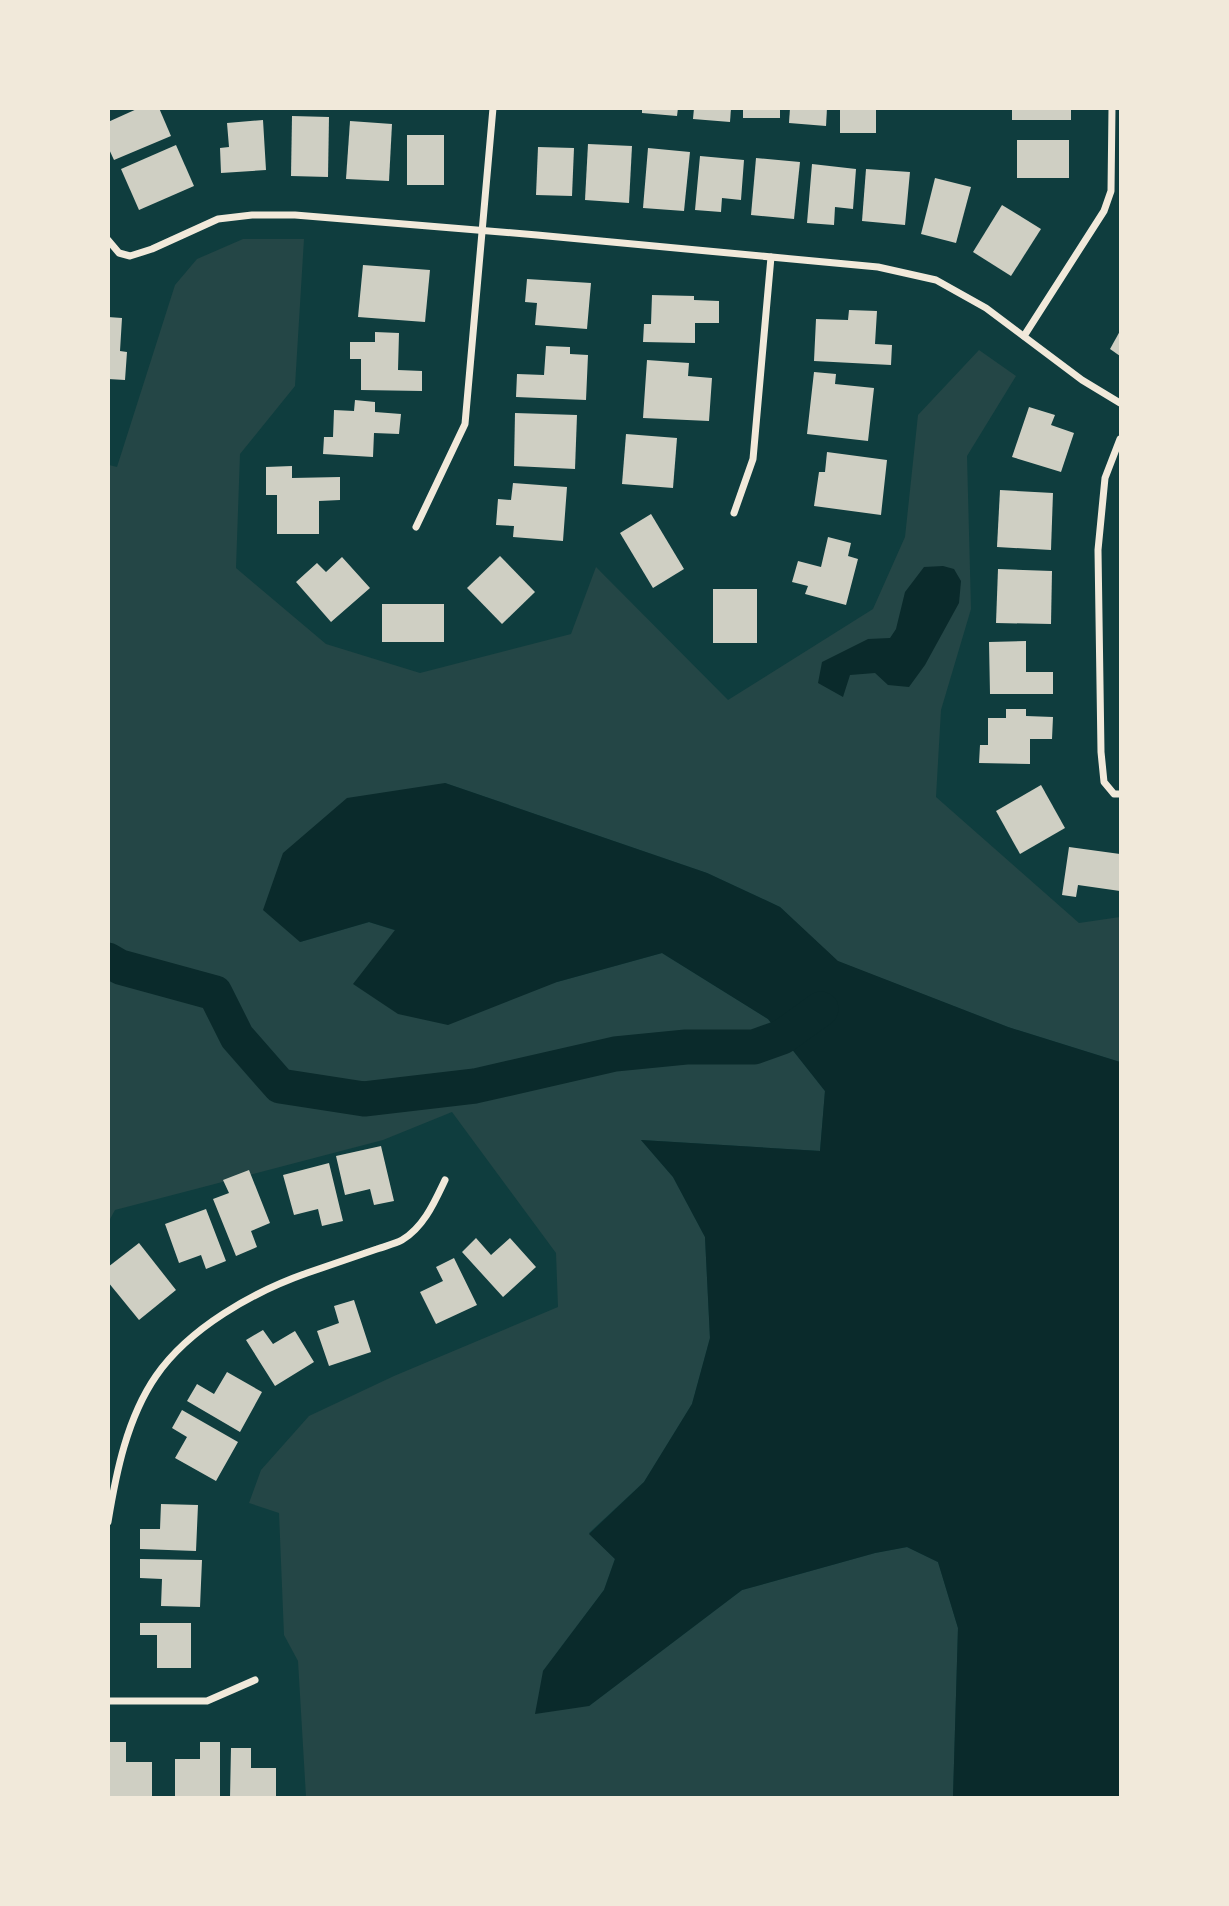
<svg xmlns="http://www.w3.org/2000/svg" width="1229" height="1906" viewBox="0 0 1229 1906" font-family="'Playfair Display',serif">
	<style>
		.green { fill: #244646 }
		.water { fill: #0a2a2b }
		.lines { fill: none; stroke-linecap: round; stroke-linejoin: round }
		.river { stroke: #0a2a2b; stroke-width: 35 }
		.building { fill: #cfcfc3 }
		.minor { stroke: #f1e9da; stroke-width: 7 }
	</style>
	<rect width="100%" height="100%" fill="#0f3d3e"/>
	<!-- green -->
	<polygon class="green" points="243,239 304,239 295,386 240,454 236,568 326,644 420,673 571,634 596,567 728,700 873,609 905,537 918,415 979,350 1016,376 967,456 971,609 941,710 936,797 1079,923 1120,917 1120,1062 1008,1027 837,961 780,907 707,873 445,783 300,942 369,922 557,982 662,953 768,1019 825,1091 820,1151 641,1140 673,1177 705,1237 710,1338 692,1404 644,1482 589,1533 615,1559 604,1590 543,1671 589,1706 742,1590 875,1553 907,1547 938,1562 958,1628 953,1797 306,1797 298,1661 284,1635 279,1513 249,1503 261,1470 309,1416 394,1376 558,1307 556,1253 452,1112 383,1140 115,1210 109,1221 109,465 117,467 175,285 197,259"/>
	<!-- water -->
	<g class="water">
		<polygon points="943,566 954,569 961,581 959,603 925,665 909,687 888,685 875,673 850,675 843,697 818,683 822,662 868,639 890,638 896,629 905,592 924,567"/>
		<polygon points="445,783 707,873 780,907 838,961 1008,1027 1120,1062 1120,1797 953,1797 958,1628 938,1562 907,1547 875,1553 742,1590 589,1706 535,1714 543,1671 604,1590 615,1559 589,1534 644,1482 692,1404 710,1338 705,1237 673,1177 641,1140 820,1151 825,1091 768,1019 662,953 557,982 448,1025 398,1014 353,984 395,930 369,922 300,942 263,910 283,853 347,798"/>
	</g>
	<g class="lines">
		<!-- river -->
		<polyline class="river" points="108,960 120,967 215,993 237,1037 280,1086 364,1099 475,1086 615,1054 686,1047 754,1047 782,1037 821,1009"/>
	</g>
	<!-- building -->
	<g class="building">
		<polygon points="139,108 159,108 171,136 114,160 108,147 108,122"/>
		<polygon points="642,108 678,108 677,116 642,113"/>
		<polygon points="694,108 731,108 730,122 693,119"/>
		<rect x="743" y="108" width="37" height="10"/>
		<polygon points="790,108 827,108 826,126 789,123"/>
		<rect x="840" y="108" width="36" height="25"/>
		<rect x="1012" y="108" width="59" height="12"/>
		<polygon points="292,116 329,117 328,177 291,176"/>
		<polygon points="263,120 266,170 221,173 220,148 229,147 227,123"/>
		<polygon points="350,121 392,124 389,181 346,179"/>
		<rect x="407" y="135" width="37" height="50"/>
		<rect x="1017" y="140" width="52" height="38"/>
		<polygon points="588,144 632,146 629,203 585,200"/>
		<polygon points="176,145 194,186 139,210 121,169"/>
		<polygon points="538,147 574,148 572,196 536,195"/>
		<polygon points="648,148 690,152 684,211 643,208"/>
		<polygon points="700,156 744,160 741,200 722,198 721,212 695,210"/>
		<polygon points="756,158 800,162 794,219 751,215"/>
		<polygon points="812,164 856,169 853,209 835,207 834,225 807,223"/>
		<polygon points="866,169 910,172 905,225 862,221"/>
		<polygon points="935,178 971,187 956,243 921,234"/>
		<polygon points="1002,205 1041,229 1011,276 973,252"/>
		<polygon points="363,265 430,270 425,322 358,317"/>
		<polygon points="527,279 591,283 587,329 535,325 537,303 525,302"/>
		<polygon points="652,295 694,296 694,300 719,301 719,323 695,323 695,343 643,342 644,324 651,324"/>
		<polygon points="849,310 877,311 875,344 892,345 891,365 814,361 816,319 848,320"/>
		<polygon points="108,317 122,318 120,351 127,352 125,380 108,379"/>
		<polygon points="1120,331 1120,356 1110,349"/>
		<polygon points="375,332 399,333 398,370 422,371 422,391 361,390 361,359 350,359 350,342 375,342"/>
		<polygon points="546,346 570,347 570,354 588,355 586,400 516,397 517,374 544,375"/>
		<polygon points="647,360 689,363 688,376 712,378 709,421 643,418"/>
		<polygon points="814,372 836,374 835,384 874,388 868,441 807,434"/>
		<polygon points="355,400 375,402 375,412 401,414 399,434 374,433 373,457 323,454 324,437 333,437 334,410 354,411"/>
		<polygon points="1029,407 1055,415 1051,425 1074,433 1061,472 1012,457"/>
		<polygon points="515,413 577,415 575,469 514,466"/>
		<polygon points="626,434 677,438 673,488 622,484"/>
		<polygon points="827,452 887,460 881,515 814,506 819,472 825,472"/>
		<polygon points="292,466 292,478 340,477 340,500 319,501 319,534 277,534 277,495 266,495 266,467"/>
		<polygon points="513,483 567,487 563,541 513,537 514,526 496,525 498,499 511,500"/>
		<polygon points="1000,490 1053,493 1051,550 997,547"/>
		<polygon points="651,514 684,569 653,588 620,533"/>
		<polygon points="828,537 851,543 848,556 858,559 846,605 805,594 808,586 792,582 798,561 821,567"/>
		<polygon points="500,556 535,592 502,624 467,588"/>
		<polygon points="342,557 370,588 331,622 296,582 317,563 326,572"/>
		<polygon points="998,569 1052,571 1051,624 996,623"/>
		<rect x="713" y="589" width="44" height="54"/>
		<rect x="382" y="604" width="62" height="38"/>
		<polygon points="1026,641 1026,672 1053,672 1053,694 990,694 989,642"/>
		<polygon points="1006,709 1026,709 1026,716 1053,717 1052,739 1030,739 1030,764 979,763 980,745 988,745 988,718 1006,718"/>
		<polygon points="1041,785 1065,828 1020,854 996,811"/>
		<polygon points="1069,847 1120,854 1120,891 1078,885 1076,897 1062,895"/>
		<polygon points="381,1146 394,1201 374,1205 370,1189 345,1195 336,1156"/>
		<polygon points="329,1163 343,1221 322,1226 318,1209 294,1215 283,1175"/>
		<polygon points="249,1170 270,1223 251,1231 257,1247 236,1256 213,1199 229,1193 223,1180"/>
		<polygon points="206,1209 226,1261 206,1269 201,1255 179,1263 165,1224"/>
		<polygon points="476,1238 491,1255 510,1238 536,1267 503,1297 462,1252"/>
		<polygon points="139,1243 176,1290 139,1320 108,1282 108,1267"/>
		<polygon points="454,1258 477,1305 436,1324 420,1292 443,1281 436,1267"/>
		<polygon points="354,1300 371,1352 329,1366 317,1331 339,1323 334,1306"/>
		<polygon points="263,1330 273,1344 295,1331 314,1362 275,1386 246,1340"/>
		<polygon points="227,1372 262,1392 240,1432 187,1401 197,1384 214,1394"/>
		<polygon points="182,1410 238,1442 216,1481 175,1458 187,1437 172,1428"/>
		<polygon points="161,1504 198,1505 196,1551 140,1549 140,1529 160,1529"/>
		<polygon points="140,1559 202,1560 200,1607 161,1606 162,1579 140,1578"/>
		<polygon points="140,1623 191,1623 191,1668 157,1668 157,1635 140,1635"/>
		<polygon points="108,1742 126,1742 126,1762 152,1762 152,1798 108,1798"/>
		<polygon points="200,1742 220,1742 220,1798 175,1798 175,1759 200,1759"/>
		<polygon points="231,1748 251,1748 251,1768 276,1768 276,1798 230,1798"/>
	</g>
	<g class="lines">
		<!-- minor -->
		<g class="minor">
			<polyline points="108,240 119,253 130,256 152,249 218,219 252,215 295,215 537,235 878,267 936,280 986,308 1082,380 1120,403"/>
			<polyline points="1024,336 1104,211 1111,191 1112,108"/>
			<polyline points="1120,439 1105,478 1098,550 1101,752 1104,782 1114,794 1120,794"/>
			<polyline points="734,513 753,459 771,257"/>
			<polyline points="416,527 465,424 493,108"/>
			<path d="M 108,1522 C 116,1473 127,1418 156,1376 C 189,1328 253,1292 307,1273 C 330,1265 354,1257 377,1249 C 385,1246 395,1244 402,1240 C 424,1227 435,1201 445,1180"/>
			<polyline points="108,1701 207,1701 255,1680"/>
		</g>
	</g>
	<!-- border -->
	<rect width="1229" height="1906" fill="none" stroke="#f1e9da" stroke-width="220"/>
</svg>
